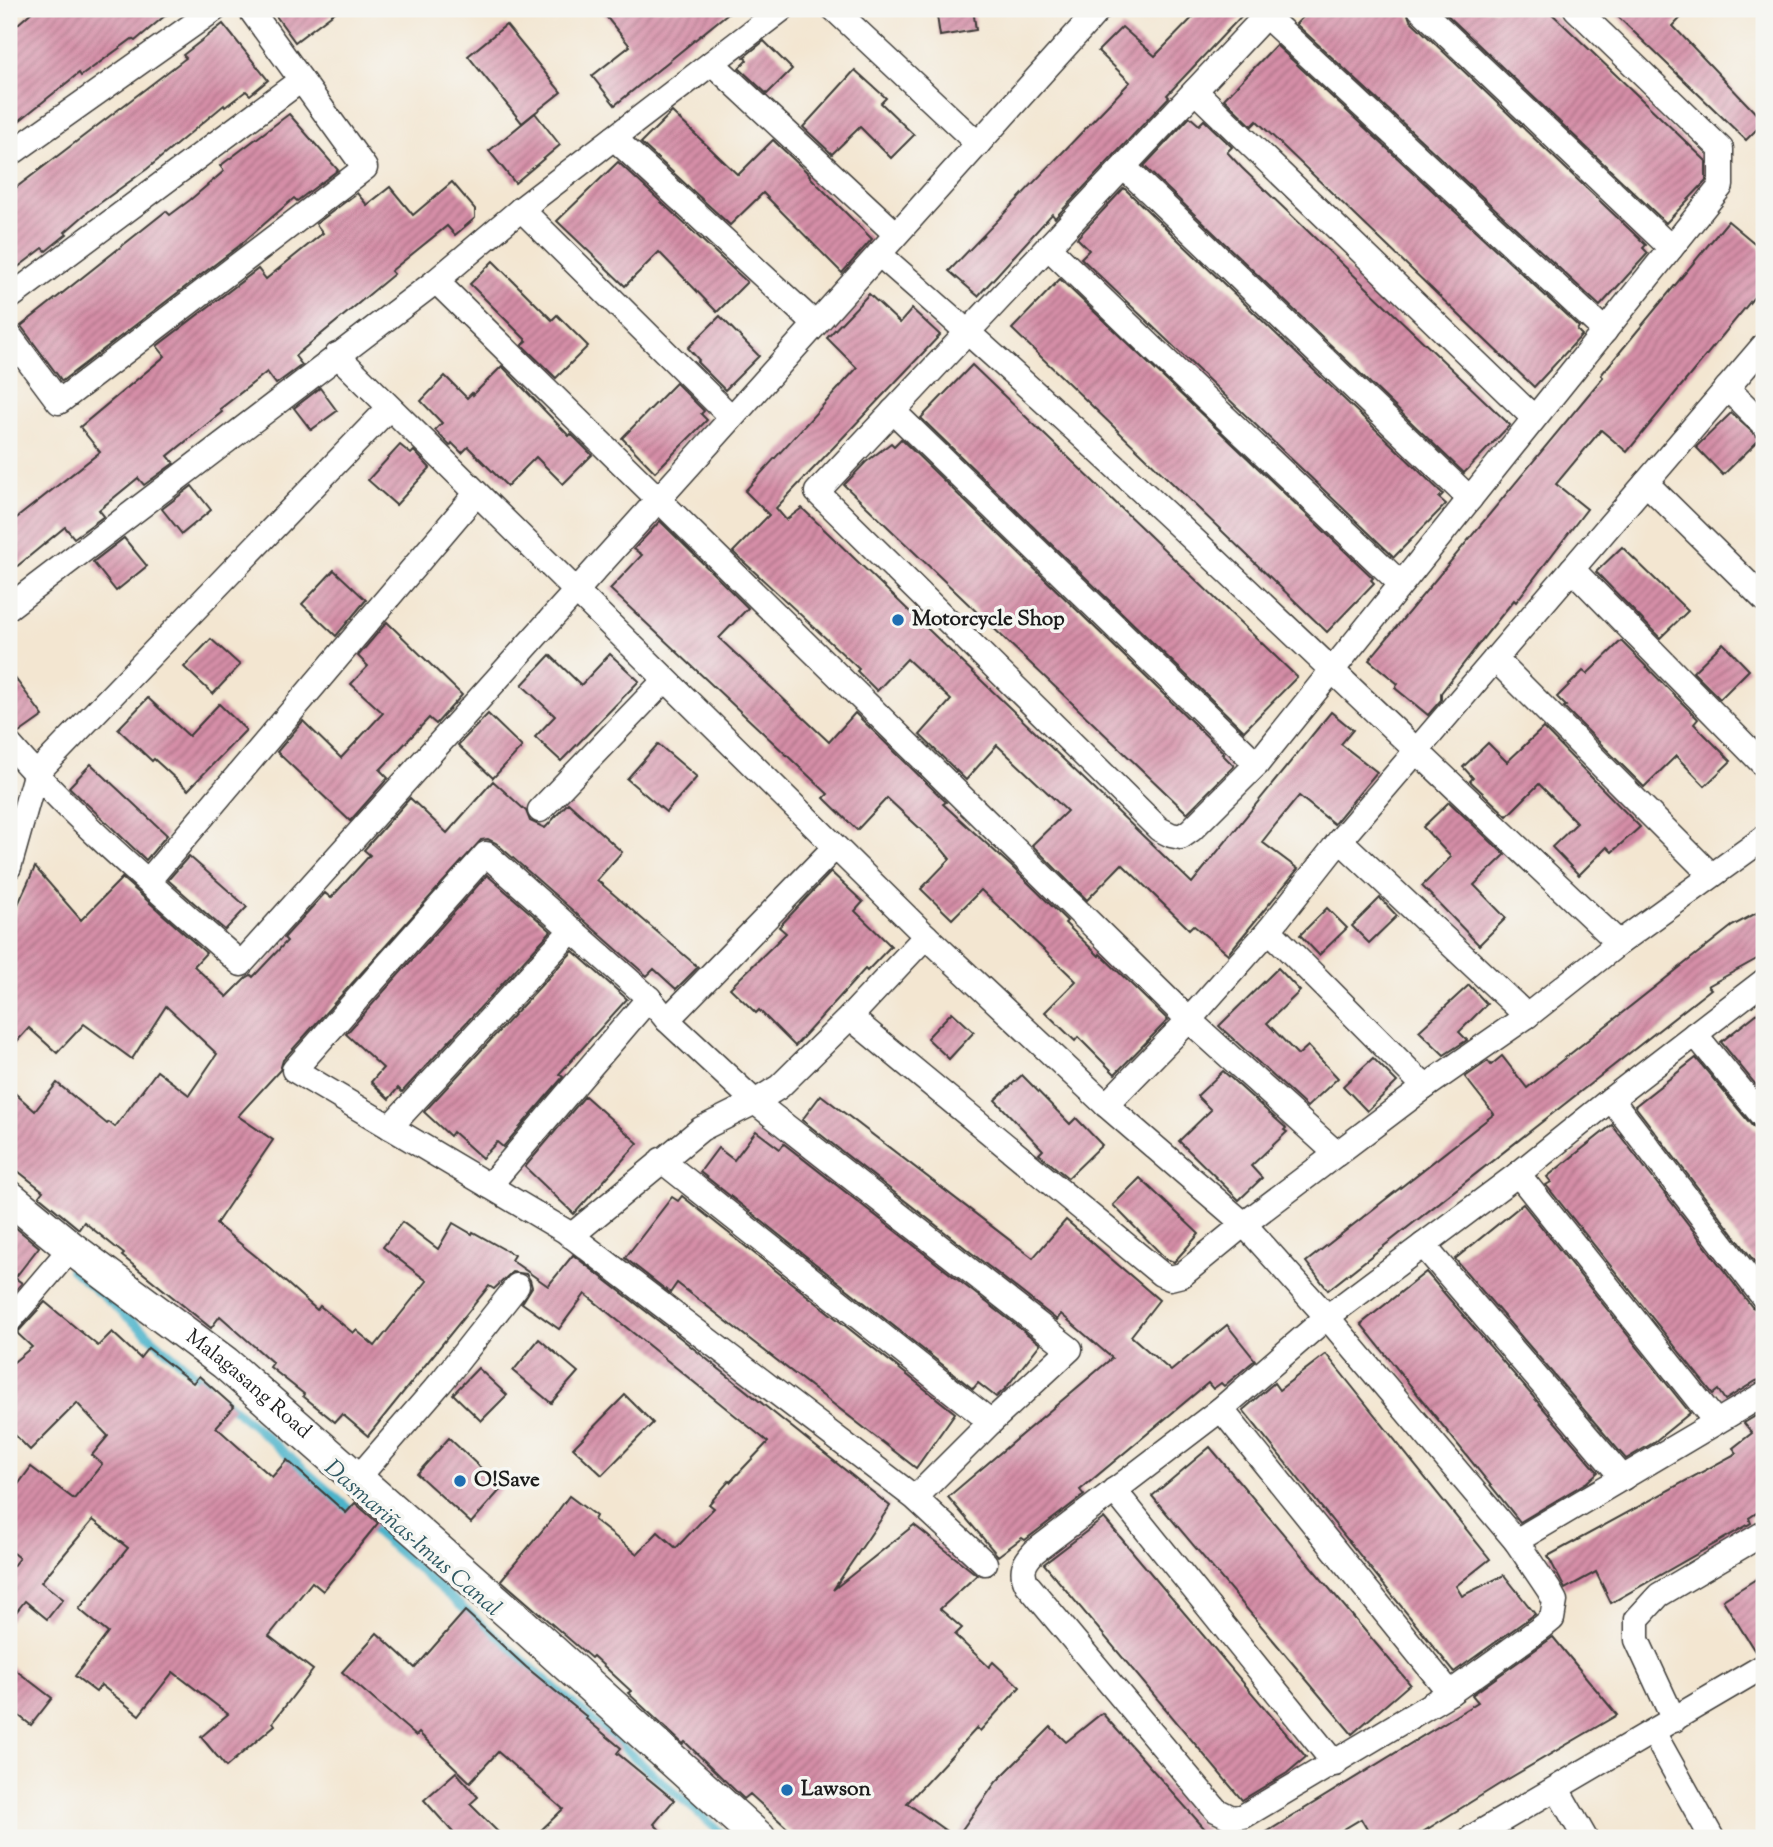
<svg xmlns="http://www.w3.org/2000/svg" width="1773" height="1847" viewBox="0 0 1773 1847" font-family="'Sorts Mill Goudy',serif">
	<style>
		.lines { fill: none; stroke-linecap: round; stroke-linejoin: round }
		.stream { stroke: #4bb3ca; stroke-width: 9 }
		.building { fill: url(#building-hatch) }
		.minor-casing { stroke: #3c3a37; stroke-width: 27 }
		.secondary-casing { stroke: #3c3a37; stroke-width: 36 }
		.minor { stroke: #fff; stroke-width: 24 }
		.secondary { stroke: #fff; stroke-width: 33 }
		.poi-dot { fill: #1f6fb2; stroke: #f6f6f2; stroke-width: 2.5 }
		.labels { text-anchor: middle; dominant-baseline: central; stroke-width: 7; stroke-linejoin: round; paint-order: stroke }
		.poi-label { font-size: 21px; font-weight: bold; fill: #1c1c1c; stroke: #f6f6f2; text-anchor: start }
		.street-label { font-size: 21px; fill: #1c1c1c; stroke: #f6f6f2 }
		.water-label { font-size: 23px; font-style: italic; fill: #2f5862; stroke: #f6f6f2 }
	</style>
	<defs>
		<pattern id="building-hatch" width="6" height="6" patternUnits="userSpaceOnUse" patternTransform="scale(1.75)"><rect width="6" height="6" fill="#d58ea7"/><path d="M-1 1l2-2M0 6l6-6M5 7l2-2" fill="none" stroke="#ac7387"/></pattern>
	</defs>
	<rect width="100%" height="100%" fill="#f6f6f2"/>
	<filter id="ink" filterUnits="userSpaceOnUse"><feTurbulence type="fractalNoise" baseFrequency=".0143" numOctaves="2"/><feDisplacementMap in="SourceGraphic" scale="14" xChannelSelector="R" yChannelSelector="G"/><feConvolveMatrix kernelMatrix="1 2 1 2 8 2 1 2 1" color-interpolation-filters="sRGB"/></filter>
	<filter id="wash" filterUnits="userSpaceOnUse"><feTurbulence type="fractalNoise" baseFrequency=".00686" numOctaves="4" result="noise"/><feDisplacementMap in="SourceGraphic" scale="28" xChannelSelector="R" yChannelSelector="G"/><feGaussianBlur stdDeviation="1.57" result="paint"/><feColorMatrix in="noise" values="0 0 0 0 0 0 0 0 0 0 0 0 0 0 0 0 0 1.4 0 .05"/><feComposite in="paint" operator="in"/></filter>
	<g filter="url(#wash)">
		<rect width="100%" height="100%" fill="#f3e6d1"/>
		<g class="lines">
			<!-- stream -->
			<g class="stream">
				<polyline points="71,1269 206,1384"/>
				<polyline points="224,1400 727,1838"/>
			</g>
		</g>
		<g id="blocks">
			<!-- building -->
			<g class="building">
				<polygon points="35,9 173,9 135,41 132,39 81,76 79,73 9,129 9,32"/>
				<polygon points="271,9 339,9 295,42"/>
				<polygon points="600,9 733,9 615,105 592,76 630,46"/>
				<polygon points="936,9 973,9 976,30 940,36"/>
				<polygon points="1201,9 1248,9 1167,95 1169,97 1055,218 1052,214 978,296 949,271 1130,82 1098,51 1122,27 1155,56"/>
				<polygon points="1311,9 1406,9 1410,20 1646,245 1643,248 1648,253 1600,306 1296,24"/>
				<polygon points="1441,9 1547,9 1706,161 1706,181 1666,223"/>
				<polygon points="1610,9 1689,9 1673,26 1764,122 1746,140"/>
				<polygon points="223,24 268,80 250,95 246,91 225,107 224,105 147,169 89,211 65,232 67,234 46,251 43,248 9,274 9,193 186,58 183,55"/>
				<polygon points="506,25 561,92 522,123 468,56"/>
				<polygon points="764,41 792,69 767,94 739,68 747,60 744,57"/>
				<polygon points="1276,45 1579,327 1577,330 1582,335 1534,387 1257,121 1252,126 1224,99"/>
				<polygon points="855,70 886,98 881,103 914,135 891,158 860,127 832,154 803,127"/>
				<polygon points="672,112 738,175 773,140 810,175 809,176 872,239 842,273 763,193 730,225 641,143"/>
				<polygon points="535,113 560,145 515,183 489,151"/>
				<polygon points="289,114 338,170 297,201 294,198 239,246 62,381 21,326 166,211 170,215 190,200 224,171 220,166"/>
				<polygon points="1190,117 1199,125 1204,120 1232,147 1227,152 1242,168 1510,425 1464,473 1144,166"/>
				<polygon points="618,162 747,282 717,312 659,252 625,286 557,221"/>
				<polygon points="452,182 475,209 475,218 455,235 447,226 391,271 394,274 295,356 302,365 276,384 267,372 220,409 222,412 168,456 174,463 144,485 138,478 99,510 104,516 74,538 65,527 9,573 9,524 100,452 80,427 165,356 157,346 258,269 266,279 323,233 316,224 357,193 367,205 390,187 413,215"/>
				<polygon points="1124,188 1443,494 1439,498 1446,504 1394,557 1081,258 1089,250 1077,238"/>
				<polygon points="1728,221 1764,251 1764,285 1627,452 1601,430 1556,484 1587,509 1516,602 1514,600 1485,636 1441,693 1441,700 1428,715 1395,688 1398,684 1369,660 1603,377 1601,375"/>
				<polygon points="493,261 552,320 557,315 588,346 556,378 522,345 527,341 470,284"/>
				<polygon points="1060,279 1373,578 1371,580 1374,583 1327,632 1012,329"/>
				<polygon points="869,294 900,323 912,309 940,335 776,508 786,520 802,508 1192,883 1331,712 1353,730 1341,744 1377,772 1334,824 1299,796 1276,824 1262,842 1298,869 1228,954 1193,925 1189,929 1122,864 1087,900 1032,845 1067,811 997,745 966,780 920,735 951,700 907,659 877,691 857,671 859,669 733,552 769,515 745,491 857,368 827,338"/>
				<polygon points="720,316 759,356 725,390 697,362 699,360 688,348"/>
				<polygon points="972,365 1297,677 1244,731 921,418"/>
				<polygon points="502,366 569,436 571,434 592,455 563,484 536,457 507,486 468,447 462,453 452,443 450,446 435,430 442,423 421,401 445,376 467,398 472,393 473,395"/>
				<polygon points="676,383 704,411 701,414 707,420 655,472 622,438"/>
				<polygon points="320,388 337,411 311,430 294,408"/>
				<polygon points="1731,413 1760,439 1723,475 1696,447"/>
				<polygon points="901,439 1224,753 1222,754 1234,766 1187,813 844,485 866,462 891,443 894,446"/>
				<polygon points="400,445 411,454 414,451 430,468 396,505 368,480"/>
				<polygon points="192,486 211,510 182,534 162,509"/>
				<polygon points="660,521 748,608 719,638 829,742 855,713 946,802 943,804 1011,866 1067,921 1065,923 1099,956 1100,954 1168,1020 1115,1074 1078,1037 1075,1041 1045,1012 1076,981 1046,952 981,890 952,919 921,889 950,859 941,848 887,798 857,830 824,798 828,794 610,589 642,555 634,549"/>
				<polygon points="124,538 147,566 116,591 93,562"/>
				<polygon points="1622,547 1688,611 1660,638 1596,572"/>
				<polygon points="334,570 366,600 336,636 302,604"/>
				<polygon points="387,622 462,695 436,724 429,718 380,770 388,778 350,821 277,752 303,721 341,758 383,713 351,684 368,666 358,656"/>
				<polygon points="211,639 240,665 213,694 184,667"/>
				<polygon points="1621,641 1698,719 1694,724 1731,761 1705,786 1676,756 1644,787 1564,707 1566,706 1557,697 1583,671 1587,674"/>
				<polygon points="1723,643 1749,670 1720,699 1693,672"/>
				<polygon points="610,654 639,681 561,761 535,737 555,716 522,685 550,655 581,685"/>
				<polygon points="9,670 43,716 19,733 9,730"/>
				<polygon points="148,698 189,736 219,704 246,730 188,790 154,759 152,761 118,729"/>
				<polygon points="488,714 522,747 493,778 458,745"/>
				<polygon points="1543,728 1640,827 1612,852 1607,847 1579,875 1552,847 1577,823 1539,784 1507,816 1470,781 1473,778 1463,767 1488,743 1507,762"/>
				<polygon points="658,744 697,777 666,812 627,779"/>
				<polygon points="91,764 167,835 146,860 69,787"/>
				<polygon points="493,781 526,811 530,821 545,828 568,803 622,852 597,880 698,967 676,989 654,969 647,976 496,843 488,839 481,840 283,1060 280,1070 238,1116 273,1140 216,1224 263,1262 317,1310 320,1306 353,1333 356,1330 375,1346 427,1281 383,1247 402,1222 438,1249 453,1223 472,1234 473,1232 514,1255 511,1260 548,1286 573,1255 678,1336 890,1506 833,1590 914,1525 977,1575 940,1609 962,1628 955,1635 989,1667 993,1662 1020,1687 980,1731 977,1728 907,1803 956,1838 798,1838 750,1794 744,1799 685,1742 683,1744 628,1693 631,1691 593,1656 591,1658 501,1580 552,1519 569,1496 596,1516 594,1520 637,1554 658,1532 676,1548 714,1508 709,1504 729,1481 730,1482 768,1442 585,1294 559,1329 522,1303 532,1287 530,1280 526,1274 512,1272 494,1289 489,1286 368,1436 342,1414 335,1422 303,1396 304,1394 270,1367 273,1363 220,1316 211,1328 122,1256 124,1254 84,1222 79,1229 39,1196 43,1191 9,1164 9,1088 35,1111 57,1083 107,1124 109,1122 115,1127 157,1071 189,1095 217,1054 166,1006 132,1059 84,1024 57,1053 29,1028 9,1050 9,924 35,867 81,920 122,878 206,953 194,966 227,997 246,978 251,975 253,977 287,941 284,938 325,893 331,898 370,855 364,850 410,798 447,833"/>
				<polygon points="1449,802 1505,855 1474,885 1506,918 1479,945 1422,886 1451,857 1423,827"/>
				<polygon points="189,856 247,907 225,930 168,880"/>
				<polygon points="831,872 863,902 855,911 891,946 867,971 865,969 795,1046 759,1010 756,1013 730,988 786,933 779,927"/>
				<polygon points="487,875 551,931 402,1092 398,1088 389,1099 371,1082 383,1068 346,1034"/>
				<polygon points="1380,898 1397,916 1369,943 1352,926"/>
				<polygon points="1327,908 1347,928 1319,955 1300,935"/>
				<polygon points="1764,909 1764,955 1708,986 1711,989 1328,1290 1306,1262 1494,1114 1465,1077 1488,1061 1491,1065 1502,1056 1527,1088 1732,926"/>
				<polygon points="573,951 627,999 559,1074 563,1077 503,1147 497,1142 482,1158 453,1132 450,1136 424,1112"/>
				<polygon points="1278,968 1300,991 1267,1023 1298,1055 1308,1046 1338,1078 1307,1107 1219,1026"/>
				<polygon points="1469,985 1487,1004 1459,1032 1467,1040 1444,1055 1419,1031"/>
				<polygon points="1764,1008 1764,1095 1721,1042"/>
				<polygon points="952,1012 974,1032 949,1059 927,1038"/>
				<polygon points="1373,1058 1397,1082 1367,1111 1343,1086"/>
				<polygon points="1696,1058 1753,1127 1764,1133 1764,1274 1635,1106"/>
				<polygon points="1223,1071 1286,1128 1284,1130 1287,1132 1251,1166 1262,1178 1239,1200 1179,1141 1211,1110 1197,1096"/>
				<polygon points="1022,1075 1070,1124 1076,1118 1102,1145 1068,1178 1039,1154 1043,1150 995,1100"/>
				<polygon points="821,1095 1033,1258 1066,1220 1159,1300 1131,1336 1171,1371 1227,1325 1255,1360 1224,1386 1221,1383 1213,1389 1208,1383 1080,1490 1084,1495 1025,1540 1022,1538 998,1556 948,1497 1112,1358 1061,1314 1057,1320 802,1120"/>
				<polygon points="585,1096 638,1143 574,1214 525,1167"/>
				<polygon points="1612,1125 1752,1307 1764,1313 1764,1379 1756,1381 1725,1400 1718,1390 1713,1394 1546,1185 1551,1182 1547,1177"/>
				<polygon points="756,1131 780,1149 784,1144 1040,1344 1005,1389 996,1397 978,1383 973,1389 700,1172 718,1148 734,1160"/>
				<polygon points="1140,1178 1199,1234 1174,1262 1166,1259 1113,1205"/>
				<polygon points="682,1196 955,1413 916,1468 677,1283 670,1293 625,1258 672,1197 678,1201"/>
				<polygon points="1523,1204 1690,1413 1653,1443 1626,1459 1455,1259"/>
				<polygon points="15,1227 39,1247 15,1278 22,1283 9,1298 9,1234"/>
				<polygon points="1426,1272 1598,1472 1587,1482 1520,1522 1361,1324"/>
				<polygon points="45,1302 98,1346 112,1332 140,1358 148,1348 193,1383 199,1376 234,1407 216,1427 272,1477 287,1460 346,1513 355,1503 378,1523 323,1591 312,1582 269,1636 313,1670 273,1722 275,1725 226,1767 201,1737 228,1714 173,1672 139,1715 101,1685 96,1692 75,1676 108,1633 79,1609 128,1548 93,1520 41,1582 63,1599 47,1619 25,1601 9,1621 9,1571 19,1558 9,1550 9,1497 31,1467 74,1499 102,1464 92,1455 108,1436 77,1403 30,1450 9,1429 9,1366 32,1347 17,1333"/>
				<polygon points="539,1339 578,1372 551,1403 513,1371"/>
				<polygon points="1326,1354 1490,1559 1456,1586 1462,1596 1504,1575 1535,1614 1454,1672 1243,1410 1274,1383 1279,1390"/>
				<polygon points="478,1368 507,1395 481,1421 453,1394"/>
				<polygon points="625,1395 653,1423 602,1475 573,1448"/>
				<polygon points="1764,1411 1764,1508 1749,1518 1751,1523 1611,1603 1596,1572 1565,1589 1548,1556 1737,1453 1733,1448 1752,1433 1744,1423"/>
				<polygon points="449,1438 502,1488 471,1523 417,1474"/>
				<polygon points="1210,1447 1410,1684 1352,1734 1152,1496"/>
				<polygon points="1104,1518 1306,1757 1287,1773 1242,1800 1044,1564"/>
				<polygon points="1764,1574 1764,1651 1756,1653 1723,1600"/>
				<polygon points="465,1611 526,1667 587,1717 586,1719 621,1748 617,1753 674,1800 654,1824 668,1838 533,1838 563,1809 498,1752 470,1782 419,1733 416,1736 342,1672 377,1633 415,1668"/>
				<polygon points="1553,1637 1617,1715 1498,1785 1413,1838 1372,1838 1361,1819 1329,1838 1257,1838 1478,1702 1472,1695"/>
				<polygon points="9,1665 52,1698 31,1725 9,1708"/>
				<polygon points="1102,1713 1213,1838 956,1838 996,1782 1051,1727 1066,1742"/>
				<polygon points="456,1772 478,1797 470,1804 504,1838 458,1838 424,1800"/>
			</g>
		</g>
	</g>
	<g filter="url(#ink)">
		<use href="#blocks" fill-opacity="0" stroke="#3c3a37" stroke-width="2"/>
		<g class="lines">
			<!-- minor casing -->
			<g class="minor-casing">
				<g id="minor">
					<polyline points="834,9 978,144"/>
					<polyline points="1272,9 817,492 1159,829 1171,835 1181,837 1191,830 1257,764 1721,186 1721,149 1576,9"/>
					<polyline points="1420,9 1671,248"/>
					<polyline points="1266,16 1605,331"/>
					<polyline points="712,63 896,234"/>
					<polyline points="1195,91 1534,418"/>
					<polyline points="614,138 815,324"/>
					<polyline points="9,155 215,9"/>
					<polyline points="1124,167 1470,499"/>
					<polyline points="521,209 731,417"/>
					<polyline points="1048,247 1188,382 1401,584"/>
					<path d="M 879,254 C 1133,475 1374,712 1619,943"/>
					<polyline points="436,281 1189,1020 1337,1154"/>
					<polyline points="9,298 301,80"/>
					<polyline points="9,335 59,402 365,168 250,9"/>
					<path d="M 337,355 L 926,936 L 1106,1105 L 1244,1224 L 1327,1317 L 1516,1541 L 1549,1590 L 1555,1601 L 1552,1619 L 1541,1628 L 1450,1693 L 1244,1816 L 1232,1818 L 1216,1810 L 1027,1584 C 1020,1570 1024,1563 1034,1552 L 1221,1409 L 1327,1317 L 1518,1174 L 1611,1099 L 1764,981"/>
					<polyline points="1727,388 1764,425"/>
					<polyline points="893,411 1257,764"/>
					<polyline points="1646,483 1764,599"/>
					<polyline points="1572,569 1764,765"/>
					<polyline points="9,607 436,281 521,209 782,9"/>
					<polyline points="1495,659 1711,875"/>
					<path d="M 9,744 C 78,824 162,894 241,964 L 1099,9"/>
					<polyline points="540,810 665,680"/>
					<polyline points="1340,840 1527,1016"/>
					<polyline points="9,867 35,775 389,408"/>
					<polyline points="148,881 476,494"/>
					<polyline points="1269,930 1425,1087"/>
					<polyline points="850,1017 1161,1274 1170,1278 1182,1275 1244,1224 1425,1087 1527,1016 1619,943 1764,838"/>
					<polyline points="667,1020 835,847"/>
					<polyline points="1695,1034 1764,1118"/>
					<polyline points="1611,1099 1764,1298"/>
					<polyline points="1106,1105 1189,1020 1269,930 1340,840 1764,345"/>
					<polyline points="390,1127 572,930"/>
					<polyline points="661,1160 991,1422"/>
					<polyline points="1518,1174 1716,1422"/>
					<polyline points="489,1186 649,998"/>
					<polyline points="571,1236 701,1129 755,1102 779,1087 850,1017 926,936"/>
					<polyline points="1423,1245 1623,1478"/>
					<polyline points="9,1321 71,1248"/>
					<polyline points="1221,1409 1450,1693"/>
					<polyline points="357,1479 442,1381 517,1286"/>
					<polyline points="1114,1490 1335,1764"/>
					<polyline points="915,1498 991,1422 1070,1349 755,1102 667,1020 649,998 486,854 294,1070 565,1231 915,1498 985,1563"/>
					<polyline points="1516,1541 1764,1394"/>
					<polyline points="1674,1720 1637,1640 1637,1619 1659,1595 1764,1533"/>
					<polyline points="1653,1732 1712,1838"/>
					<polyline points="1557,1789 1585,1838"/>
					<polyline points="1471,1838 1764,1666"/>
				</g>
			</g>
			<!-- secondary casing -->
			<g class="secondary-casing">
				<g id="secondary">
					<path id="s1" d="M 9,1197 L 71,1248 L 225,1363 L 514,1617 L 759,1838"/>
				</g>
			</g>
			<!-- minor -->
			<use href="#minor" class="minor"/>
			<!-- secondary -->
			<use href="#secondary" class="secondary"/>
		</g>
	</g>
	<!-- markers -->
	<g class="poi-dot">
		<circle cx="898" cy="620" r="7"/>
		<circle cx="460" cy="1481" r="7"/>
		<circle cx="787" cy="1790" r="7"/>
	</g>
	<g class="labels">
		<!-- poi labels -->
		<g class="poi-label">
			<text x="912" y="620">Motorcycle Shop</text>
			<text x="474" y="1481">O!Save</text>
			<text x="801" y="1790">Lawson</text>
		</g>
		<!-- street labels -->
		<g class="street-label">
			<text stroke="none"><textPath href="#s1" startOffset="304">Malagasang Road</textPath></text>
		</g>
		<!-- water labels -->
		<g class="water-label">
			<text transform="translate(412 1539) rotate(41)">Dasmariñas-Imus Canal</text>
		</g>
	</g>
	<!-- margin -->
	<rect width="1773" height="1847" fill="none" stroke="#f6f6f2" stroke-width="35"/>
</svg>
